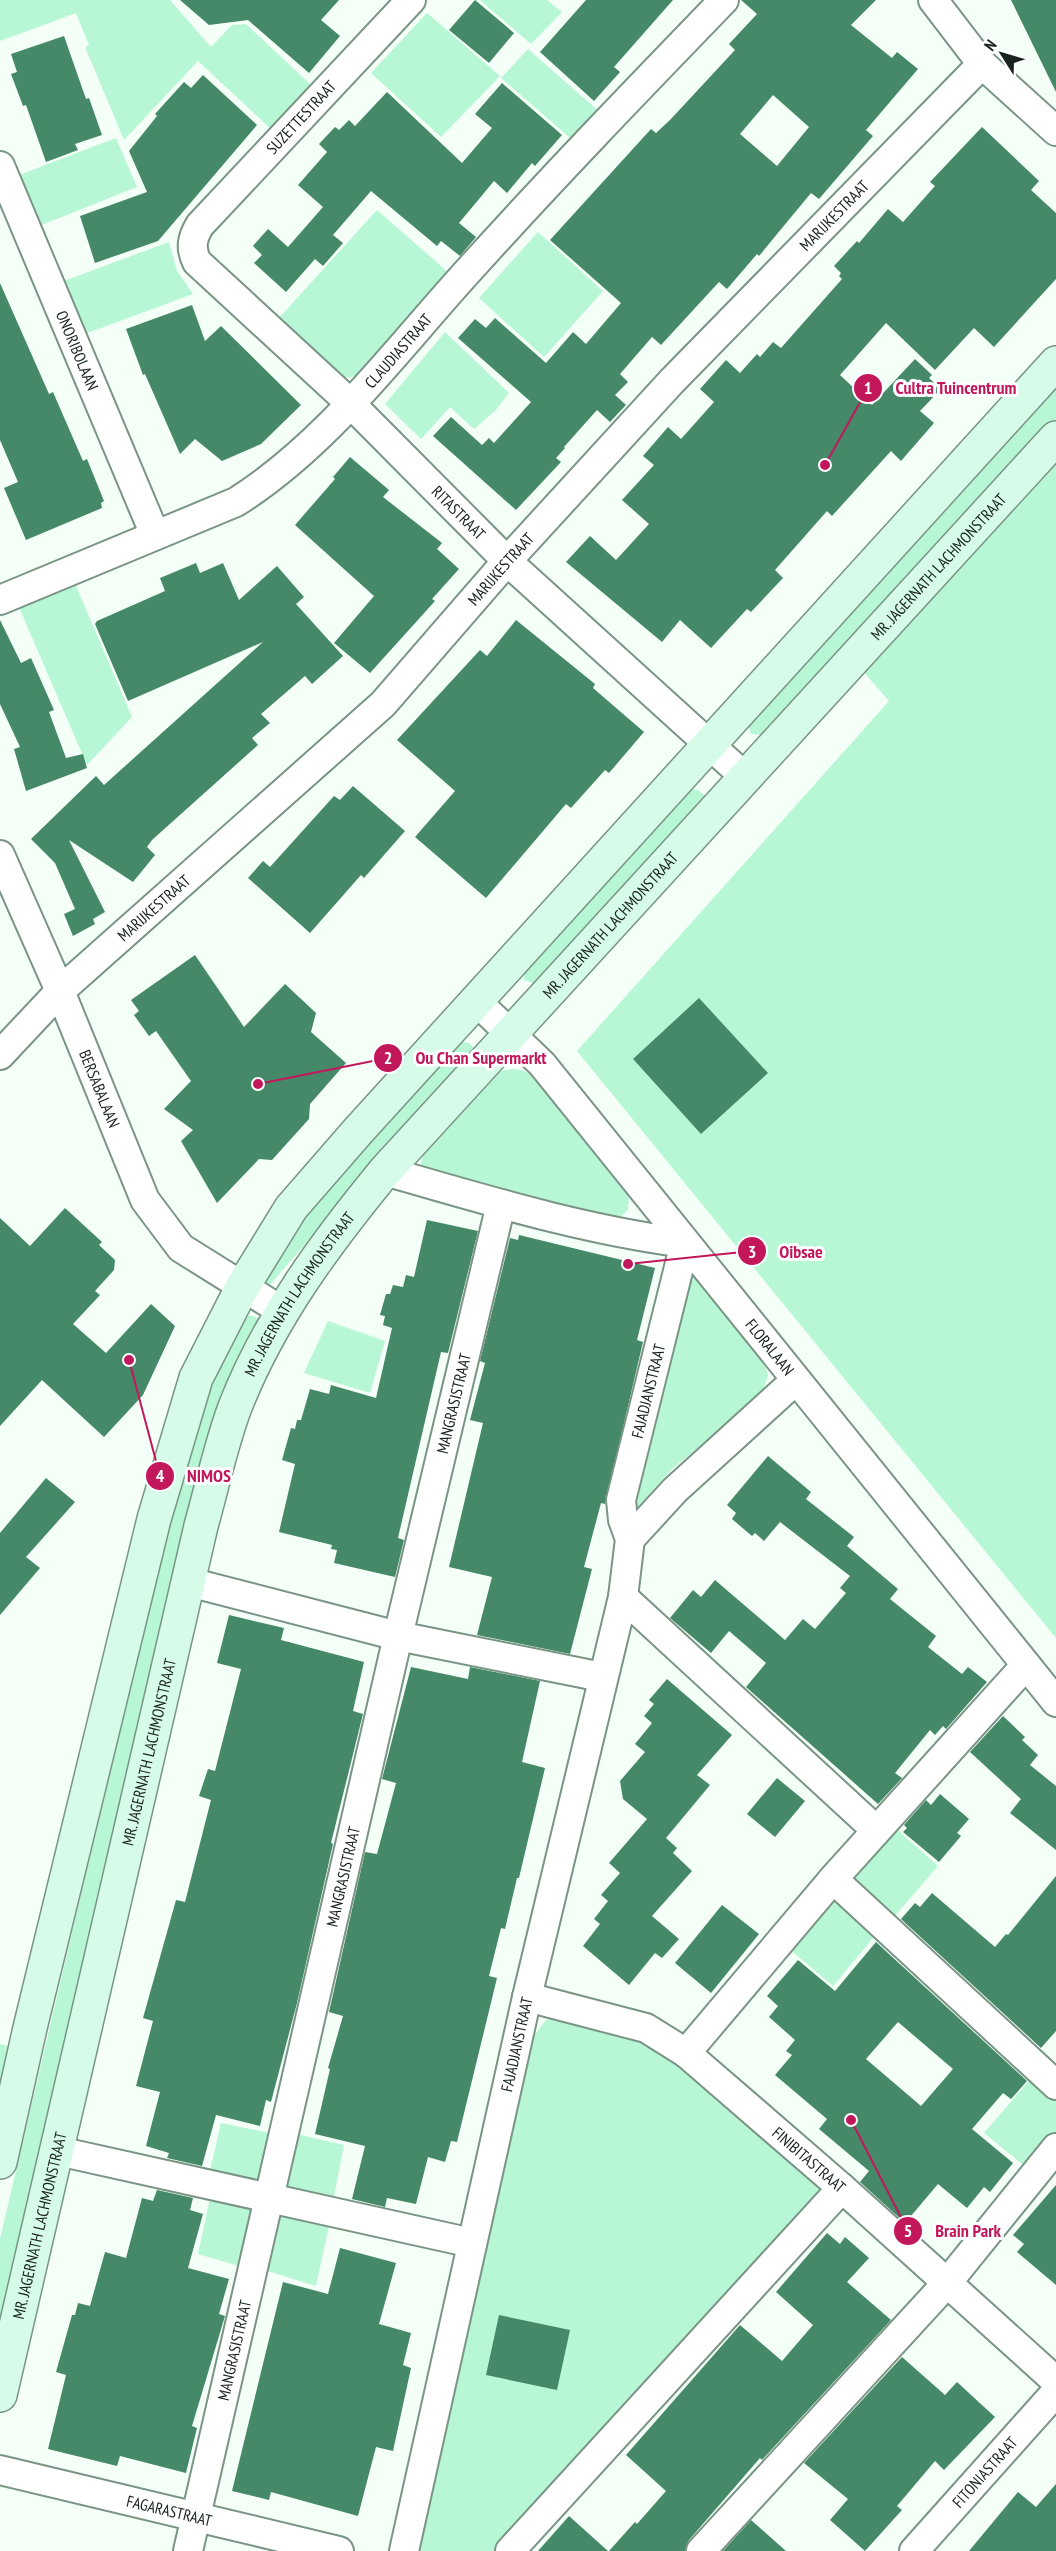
<svg xmlns="http://www.w3.org/2000/svg" width="1056" height="2551" viewBox="0 0 1056 2551" font-family="'PT Sans Narrow',sans-serif">
	<style>
		.green { fill: #b7f7d5 }
		.building { fill: #458968; fill-rule: evenodd }
		.lines { fill: none; stroke-linecap: round; stroke-linejoin: round }
		.street-casing { stroke: #7a9485; stroke-width: 32 }
		.secondary-casing { stroke: #7a9485; stroke-width: 36 }
		.street { stroke: #fff; stroke-width: 28 }
		.secondary { stroke: #d6fbe9; stroke-width: 33 }
		.labels { text-anchor: middle; dominant-baseline: central; stroke-width: 6; stroke-linejoin: round; paint-order: stroke }
		.street-label { font-size: 16px; fill: #19231d; stroke: #fff }
		.leader { fill: none; stroke: #c2185b; stroke-width: 2 }
		.callout-dot { fill: #c2185b; stroke: #fff; stroke-width: 2 }
		.mark-label { font-size: 18px; text-anchor: middle; font-weight: bold; fill: #fff }
		.callout-label { font-size: 18px; text-anchor: middle; font-weight: bold; fill: #c2185b; stroke: #fff; stroke-width: 6; stroke-linejoin: round; paint-order: stroke }
	</style>
	<rect width="100%" height="100%" fill="#f4fff8"/>
	<!-- green -->
	<g class="green">
		<polygon points="0,0 170,0 211,47 232,25 246,24 312,86 272,130 198,61 124,140 85,47 89,45 76,13 0,41"/>
		<polygon points="480,0 547,0 562,12 531,44"/>
		<polygon points="427,13 500,76 441,137 371,73"/>
		<polygon points="528,49 602,114 576,143 501,78"/>
		<polygon points="116,138 137,187 39,226 19,175"/>
		<polygon points="377,210 450,274 359,376 341,378 279,318"/>
		<polygon points="538,232 603,291 544,357 479,298"/>
		<polygon points="169,242 177,271 193,294 82,335 61,282"/>
		<polygon points="445,332 509,393 495,411 474,429 450,407 421,439 385,404"/>
		<polygon points="1056,385 1056,419 764,735 751,734 748,724"/>
		<polygon points="1056,459 1056,1638 577,1051 889,701 861,669"/>
		<polygon points="73,579 132,717 87,765 18,605"/>
		<polygon points="697,789 705,796 704,802 536,984 524,980 525,969 689,790"/>
		<polygon points="462,1042 469,1043 475,1049 267,1288 264,1287 287,1242 315,1203"/>
		<polygon points="512,1069 522,1070 531,1075 629,1194 628,1210 621,1216 613,1218 423,1174 421,1163 423,1154 492,1078 500,1071"/>
		<polygon points="688,1271 693,1274 765,1365 768,1375 761,1396 672,1469 635,1510 631,1493"/>
		<path d="M 250,1315 L 260,1319 L 0,2344 L 0,2239 L 177,1486 C 189,1450 222,1336 250,1315 Z"/>
		<polygon points="328,1321 385,1341 370,1393 304,1373"/>
		<polygon points="892,1825 938,1866 893,1918 855,1886 851,1874"/>
		<polygon points="842,1900 878,1932 833,1986 788,1948 827,1902"/>
		<polygon points="557,2017 630,2035 667,2053 819,2182 825,2193 498,2551 418,2551 530,2041 546,2020"/>
		<polygon points="0,2044 11,2047 0,2093"/>
		<polygon points="1034,2075 1056,2094 1056,2135 1028,2169 984,2133"/>
		<polygon points="221,2123 270,2133 260,2177 256,2184 209,2175"/>
		<polygon points="292,2133 344,2145 332,2207 280,2190"/>
		<polygon points="211,2193 250,2208 252,2213 239,2266 198,2254"/>
		<polygon points="285,2213 322,2222 329,2226 316,2286 261,2269 279,2215"/>
	</g>
	<!-- building -->
	<g class="building">
		<polygon points="180,0 339,0 321,20 340,36 309,73 248,20 209,25"/>
		<polygon points="475,0 514,33 489,63 449,30"/>
		<polygon points="586,0 673,0 614,67 620,72 594,101 540,52"/>
		<path d="M 741,0 L 876,0 L 851,25 L 892,58 L 897,52 L 918,69 L 866,130 L 873,136 L 819,199 L 811,193 L 759,256 L 757,254 L 727,289 L 719,282 L 661,345 L 652,337 L 620,374 L 628,382 L 615,395 L 626,405 L 610,422 L 597,410 L 564,447 L 565,448 L 556,458 L 561,462 L 516,510 L 433,436 L 451,417 L 482,445 L 489,438 L 494,443 L 531,402 L 458,338 L 475,319 L 486,328 L 495,318 L 546,363 L 573,332 L 586,344 L 621,303 L 550,240 L 651,129 L 656,133 L 670,120 L 735,50 L 729,44 L 757,14 ZM 773,95 L 809,127 L 777,166 L 740,134 Z"/>
		<polygon points="1011,0 1056,0 1056,92"/>
		<polygon points="64,36 86,99 89,98 102,135 75,144 78,150 46,162 26,105 23,106 11,74 17,72 11,54"/>
		<polygon points="203,75 257,125 158,241 95,263 80,216 147,192 129,151 157,116 155,114 184,82 191,88"/>
		<polygon points="502,83 562,135 535,166 532,163 507,193 494,181 459,223 476,237 460,256 441,241 437,246 371,191 333,235 343,243 323,266 315,259 286,292 254,263 262,255 253,246 268,229 288,247 323,207 298,185 327,152 319,144 335,127 339,130 349,120 355,126 387,92 462,163 492,128 475,114"/>
		<polygon points="982,127 1039,181 1031,190 1056,213 1056,279 994,347 974,328 935,370 886,323 840,375 872,405 915,359 932,375 929,378 941,389 920,411 934,423 901,461 891,451 832,516 827,511 775,570 783,578 751,612 747,609 711,648 680,620 662,642 566,562 590,536 616,560 649,524 622,500 654,465 643,456 668,427 681,439 714,402 700,389 726,360 740,373 757,354 760,357 773,342 781,348 842,279 839,276 841,273 834,266 857,241 859,243 888,209 903,222 935,186 930,182"/>
		<polygon points="0,283 49,394 53,392 83,461 87,459 104,501 101,503 102,508 26,540 4,488 18,482 0,440"/>
		<polygon points="192,305 205,341 221,326 301,405 261,444 222,461 195,439 180,454 145,374 143,375 126,329"/>
		<polygon points="350,457 389,490 383,497 442,543 437,549 459,569 432,599 435,601 370,673 334,643 374,596 295,525 335,479 333,477"/>
		<polygon points="196,563 200,573 223,563 239,600 277,566 304,597 296,604 343,656 312,684 305,676 261,714 270,723 252,738 258,745 152,840 147,847 155,855 133,882 69,840 105,912 93,919 95,924 73,936 64,914 75,909 55,863 31,839 96,776 104,785 263,642 128,701 95,624 97,621 165,591 160,578"/>
		<polygon points="0,620 21,663 31,658 54,710 49,712 66,758 83,754 87,768 26,791 14,749 20,747 0,704"/>
		<polygon points="516,620 595,684 593,688 644,732 609,773 605,770 571,808 566,804 486,898 415,837 455,791 397,740 480,650 487,656"/>
		<polygon points="353,786 405,831 364,878 361,875 310,933 248,878 263,861 270,867 334,796 340,800"/>
		<polygon points="195,955 244,1027 285,984 316,1013 311,1032 346,1063 310,1104 309,1119 272,1160 259,1159 217,1203 181,1141 193,1130 164,1109 191,1081 156,1031 149,1036 134,1015 139,1011 131,1000"/>
		<polygon points="699,998 768,1073 701,1134 633,1059"/>
		<polygon points="65,1208 102,1242 99,1245 115,1260 114,1270 95,1291 100,1295 73,1324 106,1353 151,1304 175,1326 143,1395 104,1437 42,1380 0,1426 0,1218 30,1246"/>
		<polygon points="427,1220 478,1231 448,1353 441,1352 398,1538 404,1540 395,1577 334,1563 337,1550 331,1549 332,1545 279,1532 295,1464 282,1460 291,1428 295,1429 297,1420 301,1420 310,1389 329,1394 331,1385 376,1398 392,1328 383,1325 385,1316 380,1315 386,1294 390,1294 393,1285 403,1287 406,1275 414,1277"/>
		<polygon points="519,1235 655,1268 637,1340 643,1342 605,1504 601,1503 584,1567 592,1569 570,1654 477,1635 492,1577 449,1567 483,1423 470,1420 485,1363 480,1361 510,1238 518,1240"/>
		<polygon points="768,1456 811,1492 806,1499 854,1537 847,1546 898,1589 890,1599 936,1636 928,1647 962,1674 968,1667 987,1682 946,1729 943,1726 935,1735 930,1730 895,1773 902,1778 878,1804 746,1687 766,1663 729,1631 711,1653 670,1618 693,1590 701,1597 715,1580 785,1640 803,1619 815,1629 846,1593 840,1588 850,1576 780,1522 764,1541 755,1533 752,1536 732,1519 736,1513 727,1505"/>
		<polygon points="46,1478 75,1502 26,1557 40,1568 0,1615 0,1533"/>
		<polygon points="229,1615 284,1628 281,1640 364,1662 353,1711 363,1714 331,1843 333,1844 297,2003 271,2102 266,2100 260,2126 216,2115 202,2166 167,2158 169,2153 146,2146 160,2092 136,2086 153,2021 143,2018 176,1900 185,1902 211,1800 199,1796 208,1769 215,1771 241,1669 217,1663"/>
		<polygon points="411,1667 468,1679 470,1667 540,1681 522,1762 545,1768 519,1878 517,1878 505,1929 501,1928 489,1976 497,1978 457,2142 451,2141 445,2162 428,2157 416,2204 387,2198 385,2207 352,2199 365,2146 315,2134 330,2069 328,2068 343,2016 329,2012 365,1852 377,1854 396,1783 382,1779"/>
		<polygon points="667,1679 732,1735 697,1775 710,1785 666,1838 677,1848 673,1853 692,1871 652,1916 679,1939 662,1958 655,1953 629,1985 583,1946 600,1924 594,1919 608,1901 601,1895 620,1873 609,1863 647,1819 623,1799 620,1781 645,1752 635,1744 652,1723 644,1716 654,1704 649,1700"/>
		<polygon points="1003,1716 1025,1737 1022,1740 1038,1755 1030,1765 1056,1786 1056,1850 1010,1813 1021,1799 970,1752"/>
		<polygon points="777,1778 805,1801 775,1837 747,1814"/>
		<polygon points="940,1794 969,1819 957,1833 961,1836 939,1862 903,1832 907,1828 904,1825 926,1800 931,1805"/>
		<polygon points="1056,1876 1056,2031 1041,2048 901,1919 915,1903 920,1907 932,1893 995,1947 1006,1934 1008,1935"/>
		<polygon points="722,1905 759,1934 711,1993 675,1963"/>
		<path d="M 876,1942 L 1027,2081 L 1011,2099 L 1003,2093 L 972,2129 L 1013,2163 L 990,2192 L 984,2187 L 967,2208 L 938,2184 L 905,2223 L 860,2182 L 869,2171 L 819,2129 L 827,2119 L 775,2075 L 792,2055 L 786,2051 L 795,2040 L 769,2017 L 778,2006 L 767,1996 L 798,1960 L 835,1991 ZM 898,2022 L 953,2069 L 921,2106 L 866,2059 Z"/>
		<polygon points="1056,2185 1056,2285 1017,2252 1024,2244 1013,2235"/>
		<polygon points="157,2190 193,2198 190,2210 203,2214 188,2268 229,2279 219,2314 225,2316 192,2426 197,2428 186,2473 120,2456 117,2466 48,2449 66,2375 56,2372 72,2315 75,2315 78,2303 90,2306 105,2252 126,2258 142,2198 153,2201"/>
		<polygon points="827,2233 840,2244 845,2237 869,2258 847,2282 891,2320 762,2460 760,2458 689,2540 685,2551 609,2551 635,2522 637,2524 666,2491 626,2455 740,2325 782,2361 813,2325 776,2292"/>
		<polygon points="340,2248 396,2263 379,2324 411,2333 403,2365 411,2368 393,2451 376,2447 358,2516 271,2492 269,2500 232,2491 283,2282 328,2294"/>
		<polygon points="499,2315 570,2330 557,2390 486,2375"/>
		<polygon points="902,2357 945,2395 957,2382 995,2417 944,2470 935,2461 897,2506 902,2510 865,2551 830,2520 848,2499 804,2463"/>
		<polygon points="1056,2484 1056,2551 969,2551 1018,2492 1036,2507"/>
		<polygon points="569,2516 608,2551 538,2551"/>
		<polygon points="751,2520 786,2551 723,2551"/>
	</g>
	<g class="lines">
		<!-- street casing -->
		<g class="street-casing">
			<g id="street">
				<path id="s1" d="M 411,0 L 200,225 C 192,238 190,248 197,262 L 350,403 L 507,561 L 745,777"/>
				<polyline points="933,0 982,64 1056,131"/>
				<path id="s2" d="M 0,166 L 155,535"/>
				<path id="s3" d="M 0,600 L 236,502 C 328,444 396,350 469,270 C 552,178 638,89 724,0"/>
				<path id="s4" d="M 0,855 L 60,991 L 145,1200 L 181,1248 L 282,1311"/>
				<path id="s5" d="M 475,1000 L 542,1064 L 1056,1702"/>
				<path id="s6" d="M 0,1055 L 60,991 L 383,704 L 507,561 L 672,381 L 982,64"/>
				<path d="M 385,1171 C 483,1199 583,1230 685,1243 L 621,1500 L 623,1520 L 630,1539"/>
				<polyline points="189,1582 398,1636 602,1677"/>
				<polyline points="623,1597 876,1830"/>
				<polyline points="833,1879 1056,2085"/>
				<path id="s7" d="M 527,1997 L 646,2028 L 686,2053 L 842,2188 L 1056,2381"/>
				<polyline points="686,2053 833,1879 1026,1665"/>
				<polyline points="58,2151 472,2243"/>
				<path id="s8" d="M 0,2470 L 339,2551"/>
				<path id="s9" d="M 188,2551 L 398,1636 L 501,1204"/>
				<path id="s10" d="M 404,2551 L 527,1997 L 623,1597 L 630,1539 L 675,1490 L 796,1380"/>
				<polyline points="510,2551 842,2188"/>
				<polyline points="701,2551 947,2283 1056,2148"/>
				<path id="s11" d="M 914,2551 L 1056,2392"/>
			</g>
		</g>
		<!-- secondary casing -->
		<g class="secondary-casing">
			<g id="secondary">
				<polyline points="0,2162 30,2028 154,1519 196,1378 243,1286 291,1208 358,1131 1056,363"/>
				<path id="s12" d="M 0,2395 L 201,1526 C 212,1487 221,1444 235,1407 C 270,1318 325,1244 385,1171 L 1056,438"/>
			</g>
		</g>
		<!-- street -->
		<use href="#street" class="street"/>
		<!-- secondary -->
		<use href="#secondary" class="secondary"/>
	</g>
	<g class="labels">
		<!-- street labels -->
		<g class="street-label">
			<text transform="translate(301 117) rotate(-47)">SUZETTESTRAAT</text>
			<text stroke="none"><textPath href="#s6" startOffset="1185">MARIJKESTRAAT</textPath></text>
			<text stroke="none"><textPath href="#s2" startOffset="200">ONORIBOLAAN</textPath></text>
			<text stroke="none"><textPath href="#s3" startOffset="478">CLAUDIASTRAAT</textPath></text>
			<text stroke="none"><textPath href="#s1" startOffset="710">RITASTRAAT</textPath></text>
			<text stroke="none"><textPath href="#s12" startOffset="2116">MR. JAGERNATH LACHMONSTRAAT</textPath></text>
			<text stroke="none"><textPath href="#s6" startOffset="699">MARIJKESTRAAT</textPath></text>
			<text stroke="none"><textPath href="#s6" startOffset="213">MARIJKESTRAAT</textPath></text>
			<text stroke="none"><textPath href="#s12" startOffset="1630">MR. JAGERNATH LACHMONSTRAAT</textPath></text>
			<text stroke="none"><textPath href="#s4" startOffset="254">BERSABALAAN</textPath></text>
			<text stroke="none"><textPath href="#s12" startOffset="1146">MR. JAGERNATH LACHMONSTRAAT</textPath></text>
			<text stroke="none"><textPath href="#s5" startOffset="456">FLORALAAN</textPath></text>
			<text transform="translate(648 1391) rotate(-76)">FAJADJANSTRAAT</text>
			<text stroke="none"><textPath href="#s9" startOffset="1178">MANGRASISTRAAT</textPath></text>
			<text stroke="none"><textPath href="#s12" startOffset="660">MR. JAGERNATH LACHMONSTRAAT</textPath></text>
			<text stroke="none"><textPath href="#s9" startOffset="692">MANGRASISTRAAT</textPath></text>
			<text stroke="none"><textPath href="#s10" startOffset="519">FAJADJANSTRAAT</textPath></text>
			<text stroke="none"><textPath href="#s7" startOffset="333">FINIBITASTRAAT</textPath></text>
			<text stroke="none"><textPath href="#s12" startOffset="174">MR. JAGERNATH LACHMONSTRAAT</textPath></text>
			<text stroke="none"><textPath href="#s9" startOffset="206">MANGRASISTRAAT</textPath></text>
			<text stroke="none"><textPath href="#s11" startOffset="106">FITONIASTRAAT</textPath></text>
			<text stroke="none"><textPath href="#s8" startOffset="174">FAGARASTRAAT</textPath></text>
		</g>
	</g>
	<!-- callouts -->
	<path class="leader" d="M825 465L868 388M258 1084L388 1058M628 1264L752 1251M129 1360L160 1476M851 2120L908 2231"/>
	<g class="callout-dot">
		<circle cx="825" cy="465" r="6"/>
		<circle cx="258" cy="1084" r="6"/>
		<circle cx="628" cy="1264" r="6"/>
		<circle cx="129" cy="1360" r="6"/>
		<circle cx="851" cy="2120" r="6"/>
		<circle cx="868" cy="388" r="15"/>
		<circle cx="388" cy="1058" r="15"/>
		<circle cx="752" cy="1251" r="15"/>
		<circle cx="160" cy="1476" r="15"/>
		<circle cx="908" cy="2231" r="15"/>
	</g>
	<g class="mark-label">
		<text x="868" y="394">1</text>
		<text x="388" y="1064">2</text>
		<text x="752" y="1258">3</text>
		<text x="160" y="1482">4</text>
		<text x="908" y="2237">5</text>
	</g>
	<g class="callout-label">
		<text x="956" y="394">Cultra Tuincentrum</text>
		<text x="481" y="1064">Ou Chan Supermarkt</text>
		<text x="801" y="1258">Oibsae</text>
		<text x="209" y="1482">NIMOS</text>
		<text x="968" y="2237">Brain Park</text>
	</g>
	<!-- north arrow -->
	<g transform="translate(1002 54) rotate(307)" stroke="#ffffff" stroke-width="4.5" paint-order="stroke">
	<path d="M0-4.5L10 22L0 15L-10 22Z" fill="#19231d"/>
	<text y="-9" font-size="16" font-weight="bold" text-anchor="middle" fill="#19231d">N</text>
	</g>
</svg>
